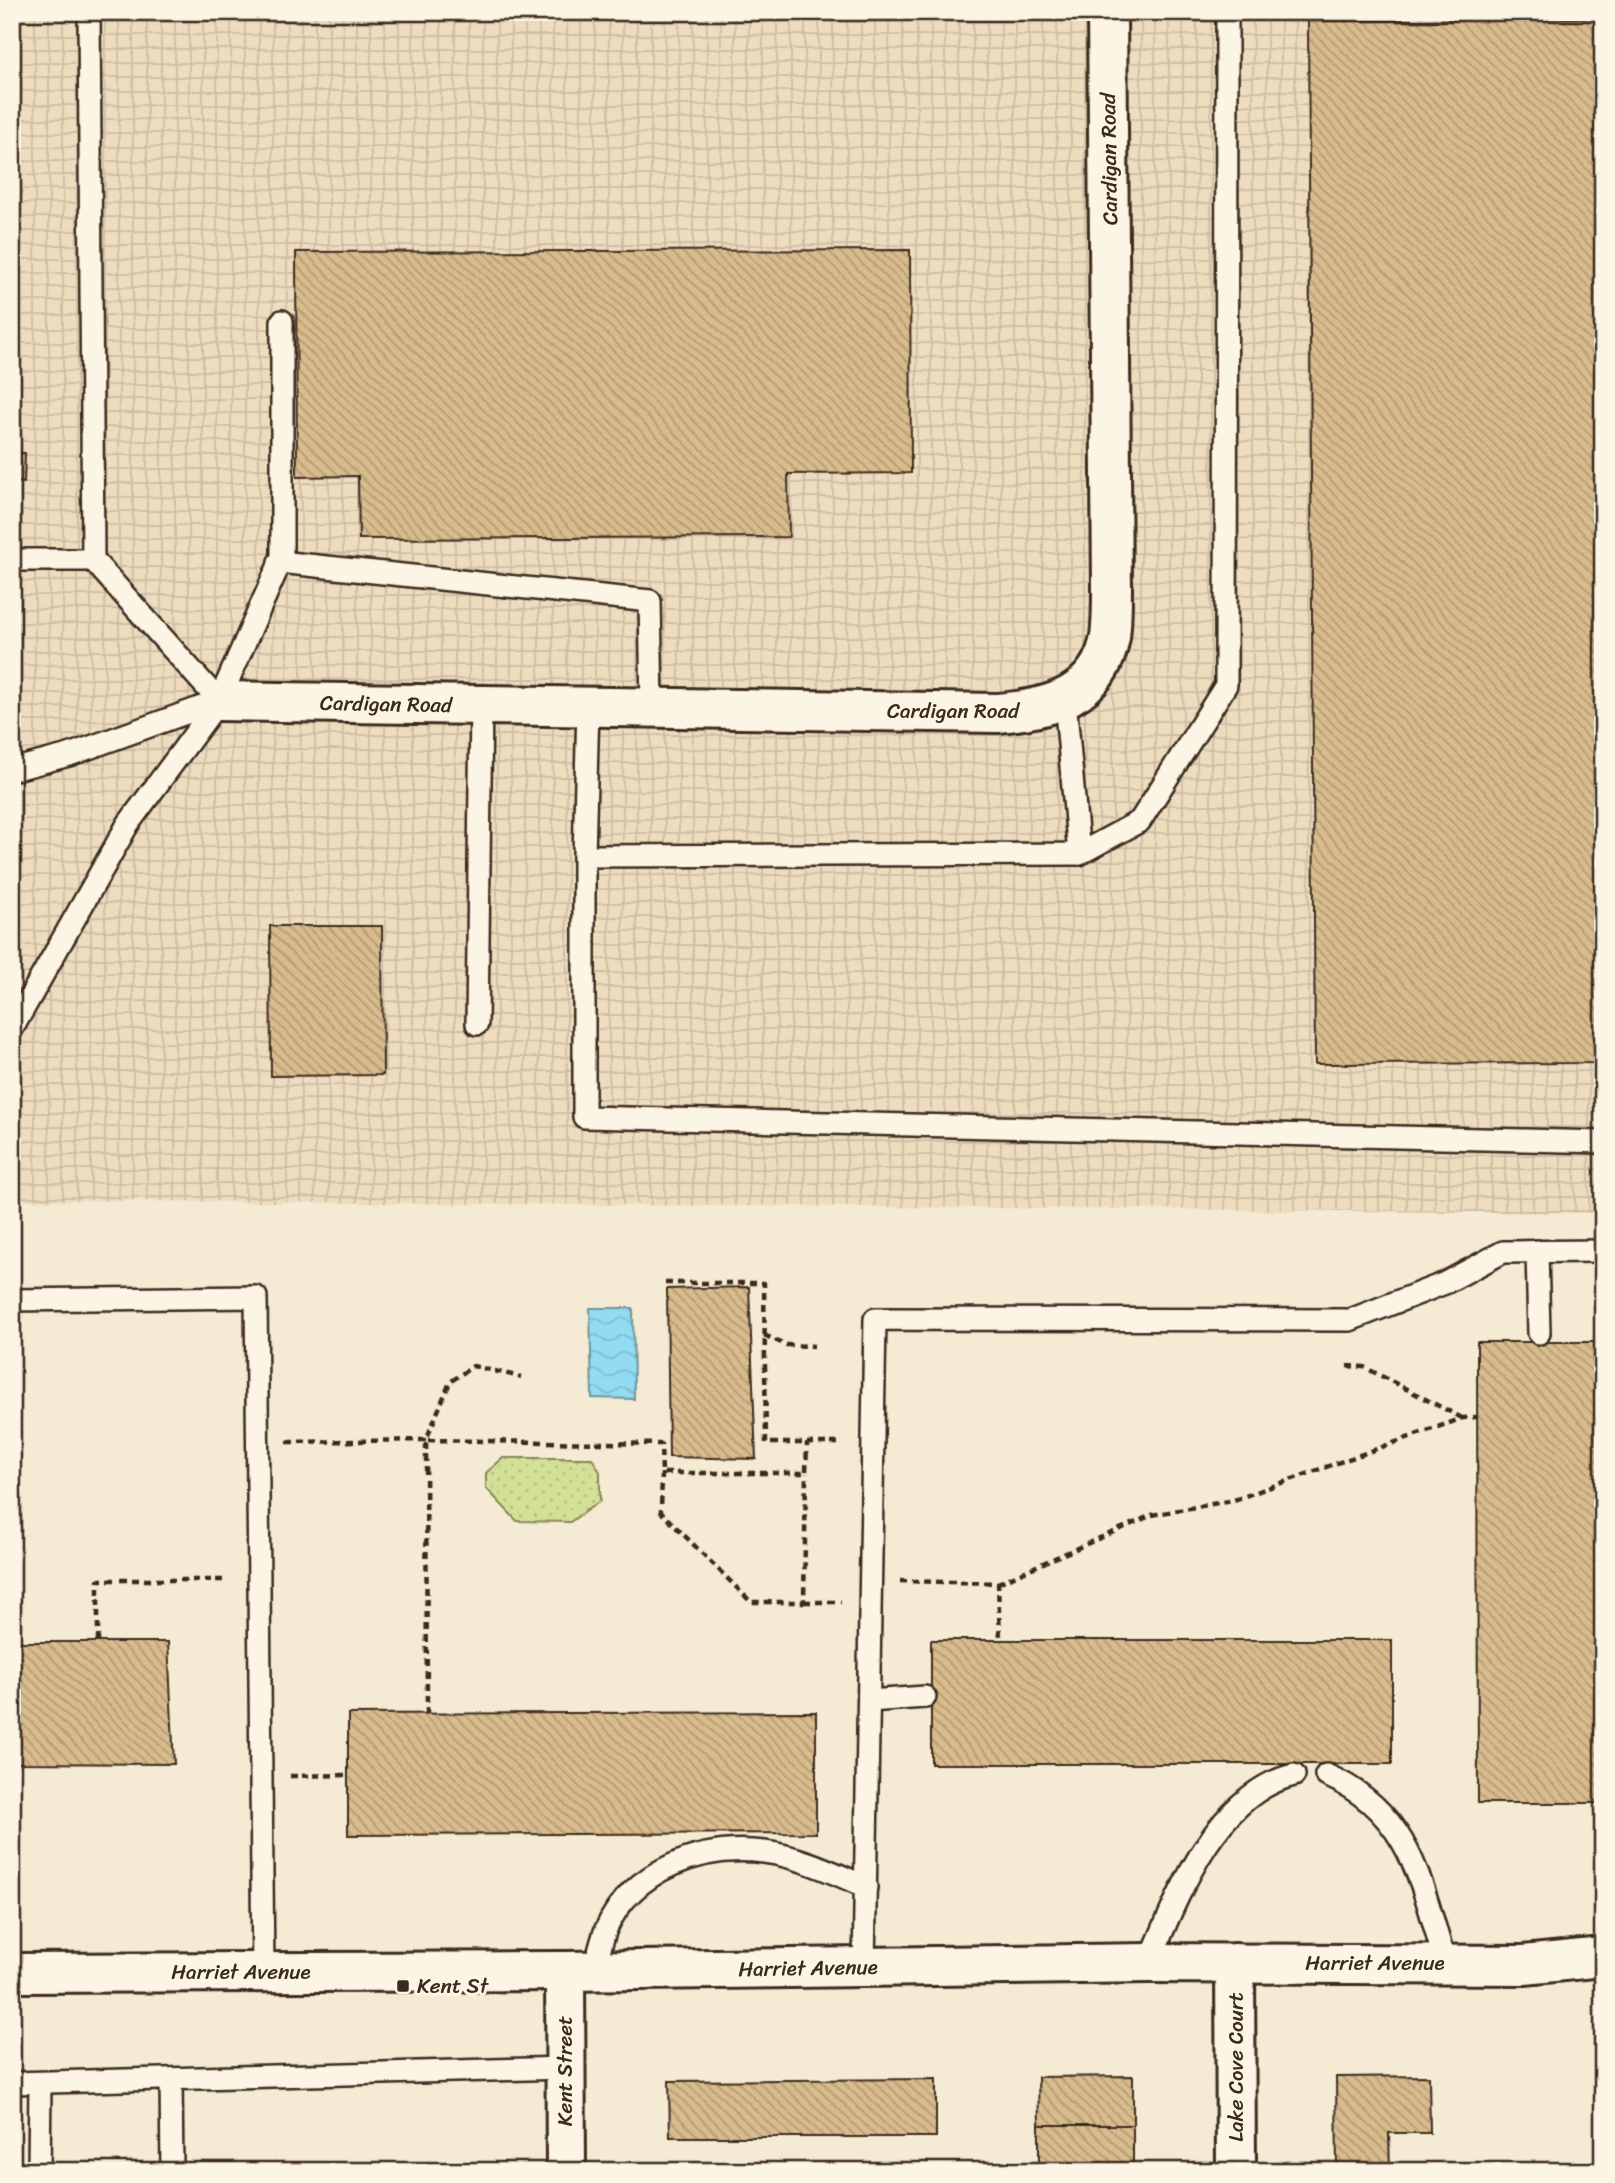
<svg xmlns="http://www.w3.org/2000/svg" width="1615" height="2183" viewBox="0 0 1615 2183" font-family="Sriracha,sans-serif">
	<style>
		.industrial { fill: url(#industrial-grid) }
		.grass { fill: url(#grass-dots); stroke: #86865a; stroke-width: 2 }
		.water { fill: url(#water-waves); stroke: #6f959d; stroke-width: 2 }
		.building { fill: url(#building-back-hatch); stroke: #3b2a1e; stroke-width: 2 }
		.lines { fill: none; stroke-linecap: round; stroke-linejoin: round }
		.service-casing { stroke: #3b2a1e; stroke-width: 26 }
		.minor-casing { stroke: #3b2a1e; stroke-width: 44 }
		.tertiary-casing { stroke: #3b2a1e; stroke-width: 44 }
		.path { stroke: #3b2a1e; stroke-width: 4.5; stroke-dasharray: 7 5; stroke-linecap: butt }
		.service { stroke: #fcf5e5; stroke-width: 21 }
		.minor { stroke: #fcf5e5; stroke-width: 38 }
		.tertiary { stroke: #fcf5e5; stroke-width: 38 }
		.poi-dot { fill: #3b2a1e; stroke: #fcf5e5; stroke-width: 2.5 }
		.labels { text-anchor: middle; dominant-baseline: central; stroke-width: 6; stroke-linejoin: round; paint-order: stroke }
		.street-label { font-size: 21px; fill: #3b2a1e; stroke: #fcf5e5 }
		.poi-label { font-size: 21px; fill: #3b2a1e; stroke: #fcf5e5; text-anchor: start }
	</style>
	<defs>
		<pattern id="industrial-grid" width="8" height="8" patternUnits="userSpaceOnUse" patternTransform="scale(1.75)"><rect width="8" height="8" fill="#eddcbe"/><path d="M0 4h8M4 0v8" fill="none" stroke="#ccbda3"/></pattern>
		<pattern id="grass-dots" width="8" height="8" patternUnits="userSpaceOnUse" patternTransform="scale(1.75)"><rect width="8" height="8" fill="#d2e195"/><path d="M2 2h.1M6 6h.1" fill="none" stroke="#b5c180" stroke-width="1.8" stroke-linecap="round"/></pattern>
		<pattern id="water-waves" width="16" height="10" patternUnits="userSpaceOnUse" patternTransform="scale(1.75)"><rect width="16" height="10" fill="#91dcf2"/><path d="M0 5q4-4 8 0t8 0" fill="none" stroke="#7ebdcf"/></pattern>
		<pattern id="building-back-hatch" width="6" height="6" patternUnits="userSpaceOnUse" patternTransform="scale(1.75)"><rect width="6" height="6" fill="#d9bc8d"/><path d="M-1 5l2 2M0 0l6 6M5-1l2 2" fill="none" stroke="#b19973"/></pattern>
	</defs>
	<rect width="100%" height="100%" fill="#f5ead3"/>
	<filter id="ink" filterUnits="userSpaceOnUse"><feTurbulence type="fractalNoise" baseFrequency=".0143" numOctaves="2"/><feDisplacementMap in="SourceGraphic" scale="14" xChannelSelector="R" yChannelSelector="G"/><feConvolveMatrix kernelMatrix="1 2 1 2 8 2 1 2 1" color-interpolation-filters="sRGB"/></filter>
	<g filter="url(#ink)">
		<!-- industrial -->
		<polygon class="industrial" points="12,12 1603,12 1603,1213 12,1200"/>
		<!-- grass -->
		<polygon class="grass" points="503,1458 592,1458 600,1472 600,1501 570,1522 517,1521 486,1488 486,1473"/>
		<!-- water -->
		<polygon class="water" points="590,1308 633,1308 634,1399 592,1398"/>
		<!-- building -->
		<g class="building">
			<polygon points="12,16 17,16 12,310"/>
			<polygon points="1603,18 1603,1063 1315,1064 1308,21"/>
			<polygon points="910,250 911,473 788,474 789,537 359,539 358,476 297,477 296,252"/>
			<polygon points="12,453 25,453 24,483 12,482"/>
			<polygon points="270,926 382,926 383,1075 271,1076"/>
			<polygon points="749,1287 756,1459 669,1457 667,1289"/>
			<polygon points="1477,1342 1603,1342 1603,1803 1478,1803"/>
			<rect x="931" y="1640" width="461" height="124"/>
			<polygon points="12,1642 168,1642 174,1764 12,1763"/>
			<polygon points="816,1712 816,1833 348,1835 348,1714"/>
			<polygon points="1133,2076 1133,2125 1039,2125 1038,2077"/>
			<polygon points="1429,2076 1430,2133 1389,2133 1390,2171 1337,2171 1336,2077"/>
			<polygon points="936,2079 936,2137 670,2137 669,2081"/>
			<rect x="1039" y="2125" width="94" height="46"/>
			<rect x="1600" y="2135" width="3" height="36"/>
		</g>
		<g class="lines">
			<!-- service casing -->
			<g class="service-casing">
				<g id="service">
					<polyline points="89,12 93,560 219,701"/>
					<polyline points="12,560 93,560"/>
					<polyline points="279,562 650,601 652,707"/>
					<polyline points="588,707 584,856 1079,854 1065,700"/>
					<polyline points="12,770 69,755 219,701"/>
					<polyline points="1079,854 1140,821 1226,685 1227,12"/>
					<polyline points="584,856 584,1117 1603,1142"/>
					<polyline points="477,1024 481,705"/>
					<polyline points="12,1029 128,824 219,701 282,558 282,321"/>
					<polyline points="1537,1251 1539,1333"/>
					<polyline points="12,1300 256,1297 263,1972"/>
					<polyline points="869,1701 925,1697"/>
					<path d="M 1326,1775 C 1410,1811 1421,1882 1445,1962"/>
					<path d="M 1149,1963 C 1177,1897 1216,1793 1294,1775"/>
					<polyline points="864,1967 875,1319 1350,1320 1445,1283 1503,1252 1603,1251"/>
					<path d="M 594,1971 C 598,1957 601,1942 606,1929 C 633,1869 703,1844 764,1852 C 799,1856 834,1873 866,1887"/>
					<polyline points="171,2079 172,2171"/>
					<polyline points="12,2083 565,2068"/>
					<polyline points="39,2171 40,2083"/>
				</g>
			</g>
			<!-- minor casing -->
			<g class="minor-casing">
				<g id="minor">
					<polyline points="1235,1963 1236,2171"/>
					<polyline points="565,1971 566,2171"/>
					<polyline points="12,1973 565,1971 1149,1963 1524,1965 1603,1957"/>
				</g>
			</g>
			<!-- tertiary casing -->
			<g class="tertiary-casing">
				<path id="tertiary" d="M 219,701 L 998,713 C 1049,709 1100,696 1110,637 C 1112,621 1112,604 1112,588 L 1107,12"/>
			</g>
			<!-- path -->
			<g class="path">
				<polyline points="665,1283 764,1283 766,1443 842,1443"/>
				<polyline points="764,1335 786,1345 814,1346"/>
				<polyline points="1347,1366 1364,1367 1462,1418"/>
				<polyline points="287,1442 426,1440 450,1382 473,1366 521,1377"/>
				<polyline points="662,1473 661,1512 751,1602 804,1602 806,1473"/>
				<polyline points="900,1581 998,1583 1000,1640"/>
				<polyline points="998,1583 1152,1515 1234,1500 1463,1418 1477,1417"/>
				<polyline points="804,1602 841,1602"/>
				<polyline points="98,1642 98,1580 228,1580"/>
				<polyline points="427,1714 426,1440 661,1444 662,1473 806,1473 807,1443"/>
				<polyline points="290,1776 348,1775"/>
			</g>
			<!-- service -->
			<use href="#service" class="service"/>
			<!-- minor -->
			<use href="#minor" class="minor"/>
			<!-- tertiary -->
			<use href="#tertiary" class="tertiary"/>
		</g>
	</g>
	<!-- markers -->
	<rect class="poi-dot" x="396" y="1979" width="14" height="14" rx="3.5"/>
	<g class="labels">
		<!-- street labels -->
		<g class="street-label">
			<text transform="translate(1109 159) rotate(-91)">Cardigan Road</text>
			<text transform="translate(386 704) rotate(1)">Cardigan Road</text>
			<text x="953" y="711">Cardigan Road</text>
			<text x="1375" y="1963">Harriet Avenue</text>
			<text transform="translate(808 1968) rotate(-1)">Harriet Avenue</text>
			<text x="241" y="1972">Harriet Avenue</text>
			<text transform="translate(1236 2067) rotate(-90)">Lake Cove Court</text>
			<text transform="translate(565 2071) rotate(-90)">Kent Street</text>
		</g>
		<!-- poi labels -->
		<g class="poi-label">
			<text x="417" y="1986">Kent St</text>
		</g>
	</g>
	<!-- margin -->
	<rect width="1615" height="2183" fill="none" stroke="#fcf5e5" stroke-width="42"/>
	<rect x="21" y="21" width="1573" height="2141" fill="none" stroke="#3b2a1e" stroke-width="2.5" filter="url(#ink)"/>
</svg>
